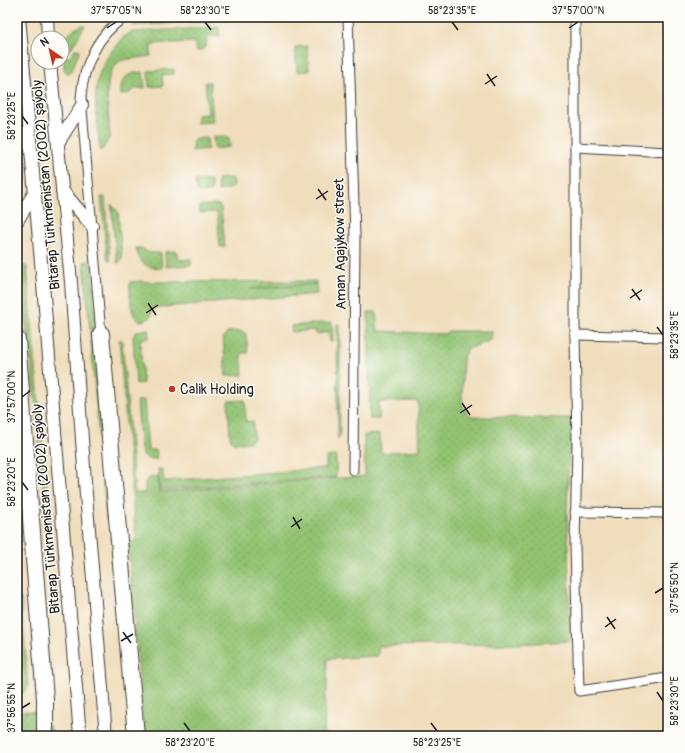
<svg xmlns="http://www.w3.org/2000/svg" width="685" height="753" viewBox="0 0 685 753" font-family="Pangolin,sans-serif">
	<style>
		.grass { fill: url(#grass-dots); stroke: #587047 }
		.park { fill: url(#park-crowns); stroke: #587047 }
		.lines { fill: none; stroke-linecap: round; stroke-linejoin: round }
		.street-casing { stroke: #3c3934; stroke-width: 11 }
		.secondary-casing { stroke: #3c3934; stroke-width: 14 }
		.highway-casing { stroke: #3c3934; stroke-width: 18 }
		.street { stroke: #fff; stroke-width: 9 }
		.secondary { stroke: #fff; stroke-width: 12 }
		.highway { stroke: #fff; stroke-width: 16 }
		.ticks { fill: none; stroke: #1c1c1c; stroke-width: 1.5 }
		.poi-dot { fill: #c8321e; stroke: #fdfcf7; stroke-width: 1.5 }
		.labels { text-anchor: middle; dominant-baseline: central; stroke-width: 3; stroke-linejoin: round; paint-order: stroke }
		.street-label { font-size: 14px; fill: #1c1c1c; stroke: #fdfcf7 }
		.poi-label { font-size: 14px; fill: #1c1c1c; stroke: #fdfcf7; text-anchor: start }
		.neatline { fill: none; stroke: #1c1c1c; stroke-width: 1.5 }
		.ticks-label { font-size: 10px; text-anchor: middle; fill: #1c1c1c }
	</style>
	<defs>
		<pattern id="grass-dots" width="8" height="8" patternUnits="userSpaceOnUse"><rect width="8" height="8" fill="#93c372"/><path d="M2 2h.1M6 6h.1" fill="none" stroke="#7ea762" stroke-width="1.8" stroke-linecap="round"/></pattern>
		<pattern id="park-crowns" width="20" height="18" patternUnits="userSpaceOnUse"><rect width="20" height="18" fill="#93c372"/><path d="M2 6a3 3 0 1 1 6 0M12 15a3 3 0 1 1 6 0" fill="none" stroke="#7ea762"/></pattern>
	</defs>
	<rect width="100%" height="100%" fill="#fdfcf7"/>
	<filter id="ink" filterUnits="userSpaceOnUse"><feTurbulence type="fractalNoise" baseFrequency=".025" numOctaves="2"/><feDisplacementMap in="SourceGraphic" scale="8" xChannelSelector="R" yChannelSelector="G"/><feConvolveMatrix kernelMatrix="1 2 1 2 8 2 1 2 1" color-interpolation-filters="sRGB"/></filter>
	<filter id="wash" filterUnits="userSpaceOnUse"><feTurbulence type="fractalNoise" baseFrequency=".012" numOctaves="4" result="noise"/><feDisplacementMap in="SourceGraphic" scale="16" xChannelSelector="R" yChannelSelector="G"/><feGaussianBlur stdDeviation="0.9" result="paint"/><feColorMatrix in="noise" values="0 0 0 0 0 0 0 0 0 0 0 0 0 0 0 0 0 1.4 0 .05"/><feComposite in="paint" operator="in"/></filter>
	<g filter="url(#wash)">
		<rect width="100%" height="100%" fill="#f0ddbb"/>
		<!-- grass -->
		<g class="grass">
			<polygon points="166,17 277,17 132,26 146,19"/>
			<path d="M 83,25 L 85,26 L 70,50 L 62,50 C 63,37 71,29 83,25 Z"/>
			<path d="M 219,27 L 220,36 L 207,36 C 207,44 207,49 198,51 L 196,50 L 195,42 L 151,44 L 151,56 L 123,60 L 118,62 L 112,70 L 109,78 L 107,93 L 110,137 L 102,150 L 100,150 C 98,127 92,101 98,79 C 100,69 106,59 112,51 C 117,43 123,36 132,32 Z"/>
			<polygon points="75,49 80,50 71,72 67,73 64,69 63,57 70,57"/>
			<polygon points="174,69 174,74 162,75 163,86 149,87 148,71"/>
			<path d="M 143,72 L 145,88 L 134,89 L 128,94 L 121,95 C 120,78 127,73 143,72 Z"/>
			<polygon points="205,82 210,82 213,122 197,123 197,115 208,114"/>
			<polygon points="224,136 229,139 230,147 214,149 213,137"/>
			<polygon points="207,137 208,149 192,151 193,140"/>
			<polygon points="233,178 234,185 232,188 218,191 217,179"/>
			<polygon points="211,180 212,191 200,193 197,191 195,181"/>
			<polygon points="101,197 105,197 110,262 107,258"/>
			<polygon points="111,204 118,212 122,258 119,263 117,263"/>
			<polygon points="215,204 219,205 221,208 225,247 220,247 217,212 200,213 200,206"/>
			<path d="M 136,248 L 142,248 C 147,254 154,253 161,253 L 162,268 C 148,269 138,263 136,248 Z"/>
			<polygon points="177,251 178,260 191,259 191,265 166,267 165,252"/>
			<polygon points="88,260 91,264 97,329 90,330 84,264 84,262"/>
			<polygon points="24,265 27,267 33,333 27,334 21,267"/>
			<path d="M 141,281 L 151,282 L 316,281 L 316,284 L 250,289 L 316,284 L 317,294 L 152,308 L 151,317 C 129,333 130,294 130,282 Z"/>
			<polygon points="368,312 376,312 378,331 445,334 450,331 492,331 491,340 468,349 463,357 462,395 463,407 467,414 473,417 571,418 572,439 569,456 567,513 571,641 515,644 378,646 378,656 327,659 327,691 325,695 324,736 144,736 128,542 136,541 119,340 122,340 135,493 145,493 145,482 149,478 158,476 159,492 341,478 365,476 364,435 380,434 381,453 420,450 418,401 379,402 379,419 370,419"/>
			<polygon points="332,322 333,341 330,342 329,332 316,334 315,330 292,332 291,326"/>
			<polygon points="337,324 340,324 340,436 338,439"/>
			<path d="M 148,329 L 149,338 L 140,339 L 143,383 L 136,384 L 133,337 C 135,330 141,330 148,329 Z"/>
			<polygon points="240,331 245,333 246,335 248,353 241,353 243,375 226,376 223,337 228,332"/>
			<polygon points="90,332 97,332 113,520 106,520"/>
			<polygon points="29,335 33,335 50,522 46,522"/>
			<polygon points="144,400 148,450 156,450 157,459 148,459 143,455 141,449 137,401"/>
			<polygon points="245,400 246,422 253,421 254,439 249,442 234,443 230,438 228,401"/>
			<polygon points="336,456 336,477 160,490 158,469 162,469 164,481 326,468 326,457"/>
			<polygon points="17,598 21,598 28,686 26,690 17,699"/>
			<polygon points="17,711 39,712 56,736 17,736"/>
		</g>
		<!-- park -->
		<polygon class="park" points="307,46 309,71 297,72 295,47"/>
	</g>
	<g filter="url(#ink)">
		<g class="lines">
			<!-- street casing -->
			<g class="street-casing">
				<g id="street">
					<polyline points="348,17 355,237 353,470"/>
					<polyline points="575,17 575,335 577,445 575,546 579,691 668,678"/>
					<polyline points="575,147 668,152"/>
					<path d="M 101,334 L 81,98 C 83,67 97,34 125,17"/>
					<polyline points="575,335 668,337"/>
					<polyline points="575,512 668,513"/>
				</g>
			</g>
			<!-- secondary casing -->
			<g class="secondary-casing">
				<g id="secondary">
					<polyline points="19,17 43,284 80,736"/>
					<polyline points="47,17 48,38"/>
					<polyline points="50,62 71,282 85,482 106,736"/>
					<polyline points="17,131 30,146"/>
					<polyline points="58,143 82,105"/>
					<polyline points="62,190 92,226"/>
					<polyline points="17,221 35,192"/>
				</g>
			</g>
			<!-- highway casing -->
			<g class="highway-casing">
				<g id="highway">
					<polyline points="101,334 136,736"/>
					<polyline points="17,339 45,699 45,736"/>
				</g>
			</g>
			<!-- street -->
			<use href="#street" class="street"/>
			<!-- secondary -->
			<use href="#secondary" class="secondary"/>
			<!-- highway -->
			<use href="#highway" class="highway"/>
		</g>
	</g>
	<!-- ticks -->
	<path class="ticks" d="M 205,22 L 211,30M 452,22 L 458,30M 107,28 L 116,22M 569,28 L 578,22M 487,74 L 495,86M 485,84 L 497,76M 22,116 L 28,124M 318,189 L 326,200M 316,199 L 328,191M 632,289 L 640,300M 630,298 L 642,290M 148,303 L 156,315M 146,313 L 158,305M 657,327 L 663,335M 22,397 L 30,391M 462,403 L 470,415M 460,413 L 472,405M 22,482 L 28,490M 293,517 L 300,529M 291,527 L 302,519M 655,593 L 663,588M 607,617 L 615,629M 605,627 L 616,619M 123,632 L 131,643M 121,641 L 133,634M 657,692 L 663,701M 22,708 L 30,703M 184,723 L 190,731M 431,723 L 437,731"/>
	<!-- markers -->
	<circle class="poi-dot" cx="172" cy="389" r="4"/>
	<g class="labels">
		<!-- street labels -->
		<g class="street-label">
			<text transform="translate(46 185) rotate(-95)">Bitarap Türkmenistan (2002) şaýoly</text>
			<text transform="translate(340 244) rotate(-91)">Aman Agajykow street</text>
			<text transform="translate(46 509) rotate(-95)">Bitarap Türkmenistan (2002) şaýoly</text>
		</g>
		<!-- poi labels -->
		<g class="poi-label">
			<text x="180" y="389">Calik Holding</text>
		</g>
	</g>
	<!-- margin -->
	<rect width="685" height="753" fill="none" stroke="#fdfcf7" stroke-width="44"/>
	<!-- north arrow -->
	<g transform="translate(50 50) rotate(326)"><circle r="19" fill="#fdfcf7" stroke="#a3a29f"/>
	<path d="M0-3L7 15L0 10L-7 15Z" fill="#c8321e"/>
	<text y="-6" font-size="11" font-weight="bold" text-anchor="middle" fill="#1c1c1c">N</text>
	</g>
	<rect x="22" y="22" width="641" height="709" class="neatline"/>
	<g class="ticks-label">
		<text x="116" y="14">37°57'05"N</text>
		<text x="205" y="14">58°23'30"E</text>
		<text x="452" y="14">58°23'35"E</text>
		<text x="578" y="14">37°57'00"N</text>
		<text transform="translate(11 116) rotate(-90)" y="4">58°23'25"E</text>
		<text transform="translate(674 335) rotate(-90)" y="4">58°23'35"E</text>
		<text transform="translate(11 397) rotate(-90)" y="4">37°57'00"N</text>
		<text transform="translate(11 482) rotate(-90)" y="4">58°23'20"E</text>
		<text transform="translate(674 588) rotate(-90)" y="4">37°56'50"N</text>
		<text transform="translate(674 701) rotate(-90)" y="4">58°23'30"E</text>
		<text transform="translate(11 708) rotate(-90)" y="4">37°56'55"N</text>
		<text x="190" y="746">58°23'20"E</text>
		<text x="437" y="746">58°23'25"E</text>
	</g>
</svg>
